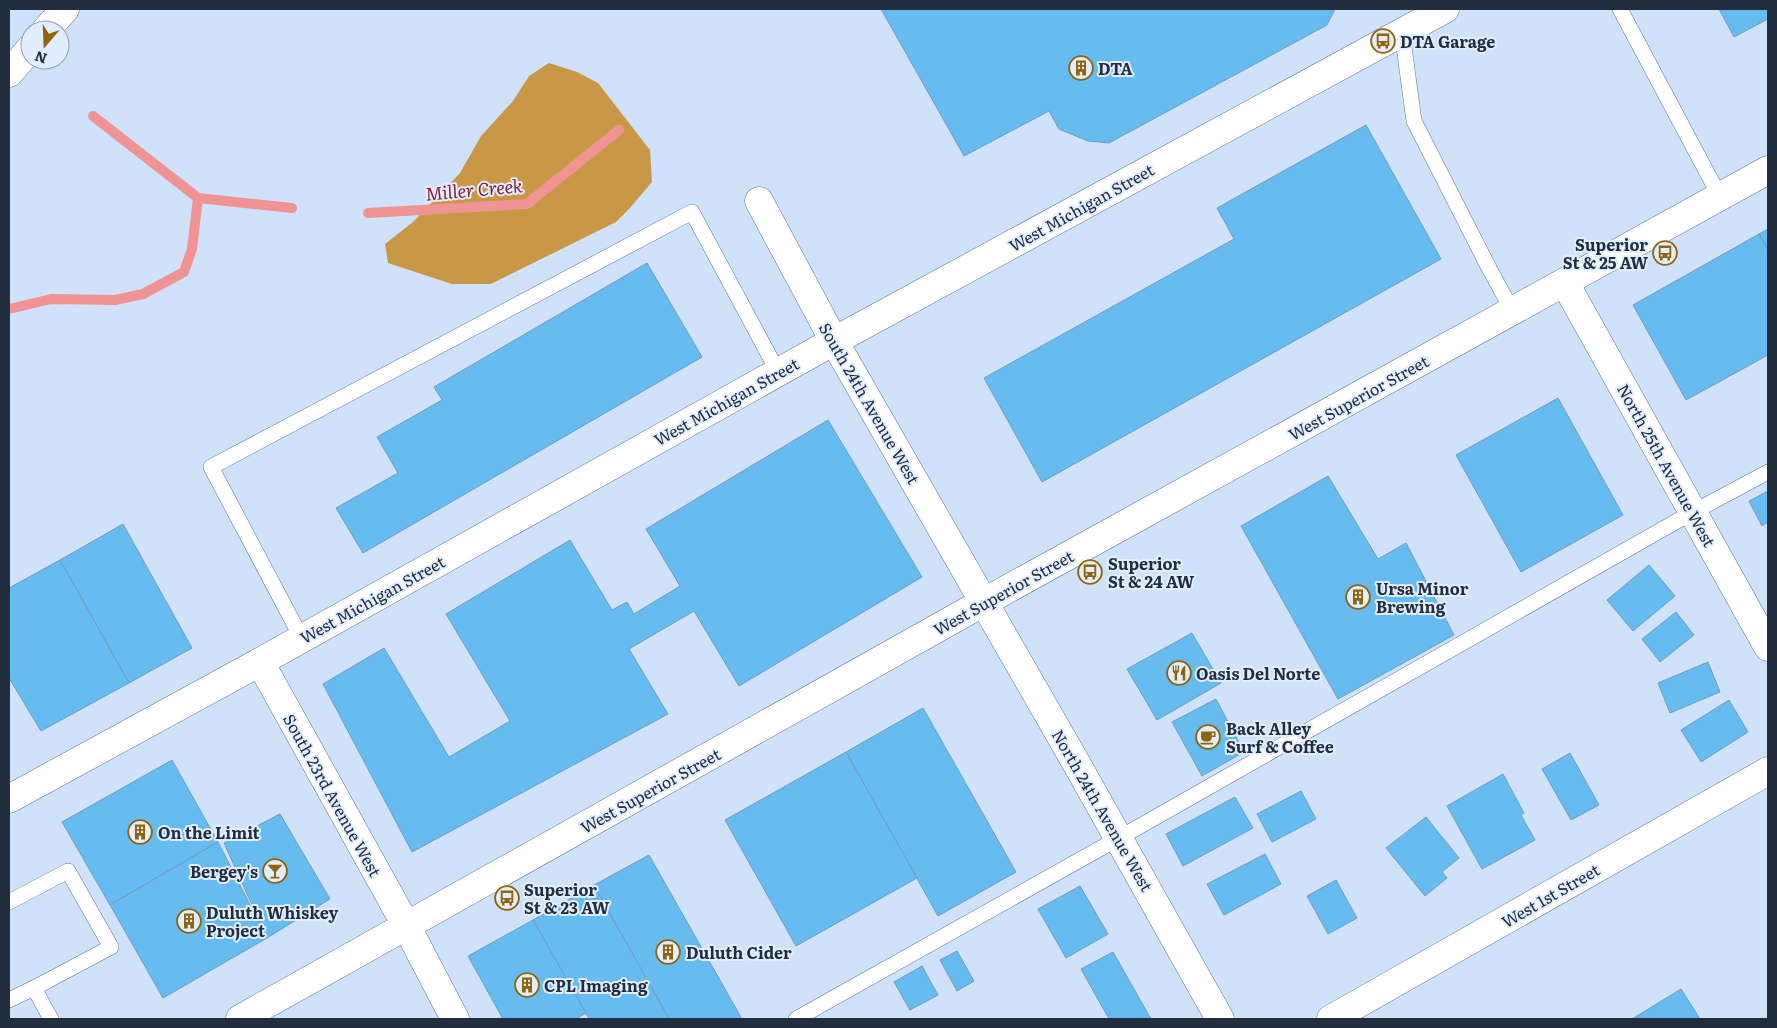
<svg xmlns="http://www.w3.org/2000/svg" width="1777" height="1028" viewBox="0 0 1777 1028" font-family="Literata,serif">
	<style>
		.forest { fill: #c89847 }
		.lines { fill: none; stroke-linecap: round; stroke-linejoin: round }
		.stream { stroke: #f09395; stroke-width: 10 }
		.building { fill: #66bcf1; stroke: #709dbb }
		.lane-casing { stroke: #5b759a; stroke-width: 16 }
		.street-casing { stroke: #5b759a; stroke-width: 29 }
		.secondary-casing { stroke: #5b759a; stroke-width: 29 }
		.highway-casing { stroke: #5b759a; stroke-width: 29 }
		.lane { stroke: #fff; stroke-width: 15 }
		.street { stroke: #fff; stroke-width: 28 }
		.secondary { stroke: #fff; stroke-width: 28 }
		.highway { stroke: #fff; stroke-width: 28 }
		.labels { text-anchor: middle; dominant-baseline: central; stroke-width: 4; stroke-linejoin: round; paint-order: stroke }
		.poi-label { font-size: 16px; font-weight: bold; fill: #222d3d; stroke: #e2eeff; text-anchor: start }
		.street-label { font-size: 16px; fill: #222d3d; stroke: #e2eeff }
		.water-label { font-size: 18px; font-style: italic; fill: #8a1d2e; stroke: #e2eeff }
	</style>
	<rect width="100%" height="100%" fill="#d0e1fa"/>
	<!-- forest -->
	<polygon class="forest" points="549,63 577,72 598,83 650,150 652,182 629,209 616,222 491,284 452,284 388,263 385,244 413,222 460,173 481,136 513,101 529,76"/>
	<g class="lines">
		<!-- stream -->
		<g class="stream">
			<polyline points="93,116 198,198 292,208"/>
			<polyline points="368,213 527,204 619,130"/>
			<polyline points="9,309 51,299 115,300 143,294 184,272 192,249 198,198"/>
		</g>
	</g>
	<!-- building -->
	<g class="building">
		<polygon points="881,9 1335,9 1327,25 1109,143 1088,141 1059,129 1049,111 964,156"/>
		<polygon points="1719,9 1768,9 1768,19 1734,37"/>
		<polygon points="1366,125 1441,259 1042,482 984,378 1234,239 1217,208"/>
		<polygon points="1768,229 1768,250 1759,234"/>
		<polygon points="1759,234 1768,250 1768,355 1686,400 1633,305"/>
		<polygon points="647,263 702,357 363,553 336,508 398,473 377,437 442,400 434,387"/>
		<polygon points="1558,398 1623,515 1521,572 1456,455"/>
		<polygon points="828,420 922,577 739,686 694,611 629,649 668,714 412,852 323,684 384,648 449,757 510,721 446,614 570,540 612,610 627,602 634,614 680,586 646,529"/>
		<polygon points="1328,476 1378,559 1406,543 1454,635 1338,699 1241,526"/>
		<polygon points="1768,491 1768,522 1762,526 1749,501"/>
		<polygon points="123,524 192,648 129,683 60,560"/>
		<polygon points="60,560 129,683 41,731 9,678 9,588"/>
		<polygon points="1649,565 1675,596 1633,631 1607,600"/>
		<polygon points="1676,612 1694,635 1660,662 1642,639"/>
		<polygon points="1192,633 1221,683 1157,720 1127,669"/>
		<polygon points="1708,662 1720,692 1670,713 1658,683"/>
		<polygon points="1216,699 1244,752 1202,776 1172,722"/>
		<polygon points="1729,700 1748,732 1701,762 1681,730"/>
		<polygon points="923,708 1016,872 938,916 846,752"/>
		<polygon points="846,752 917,878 796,946 725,820"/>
		<polygon points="1570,753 1599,805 1571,820 1542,769"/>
		<polygon points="172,760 218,842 110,905 62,822"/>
		<polygon points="1503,774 1524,813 1521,815 1535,840 1482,869 1447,806"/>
		<polygon points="1301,791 1316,819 1272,842 1257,814"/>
		<polygon points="1235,797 1253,828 1183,866 1166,834"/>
		<polygon points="280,814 330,899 267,938 224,843"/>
		<polygon points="1426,817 1459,858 1442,872 1447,878 1425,896 1386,848"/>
		<polygon points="218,842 267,938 163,998 110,905"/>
		<polygon points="1265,854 1281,884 1224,915 1207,884"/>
		<polygon points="649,855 742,1019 669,1019 594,885"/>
		<polygon points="1336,880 1357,918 1328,934 1307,896"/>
		<polygon points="594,885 669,1019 589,1019 533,920"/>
		<polygon points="1080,886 1108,934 1066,958 1038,909"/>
		<polygon points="533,920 586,1013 576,1019 503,1019 468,956"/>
		<polygon points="957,951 974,981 957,991 940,960"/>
		<polygon points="1113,952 1151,1019 1109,1019 1081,969"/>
		<polygon points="922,966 938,995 910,1010 894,982"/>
		<polygon points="1681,989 1700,1019 1632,1019"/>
	</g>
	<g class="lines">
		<!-- lane casing -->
		<g class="lane-casing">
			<g id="lane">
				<polyline points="1620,9 1720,197"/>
				<polyline points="1402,32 1414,121 1490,270 1513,312"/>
				<polyline points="302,639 211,467 692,212 778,372"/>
				<polyline points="9,902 68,871 111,947 34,988 51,1019"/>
				<polyline points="9,1000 34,988"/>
				<polyline points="796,1019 1119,838 1693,512 1768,472"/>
			</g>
		</g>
		<!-- street casing -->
		<g class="street-casing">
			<g id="street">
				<polyline points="759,201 834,341"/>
				<polyline points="1565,283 1768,647"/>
				<polyline points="260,662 407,927 455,1019"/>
			</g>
		</g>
		<!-- secondary casing -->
		<g class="secondary-casing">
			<g id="secondary">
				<polyline points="834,341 1079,768 1220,1019"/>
				<polyline points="9,799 260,662 834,341 1445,9"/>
				<polyline points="240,1019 984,602 1768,170"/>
				<polyline points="1331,1019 1768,771"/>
			</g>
		</g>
		<!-- highway casing -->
		<g class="highway-casing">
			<g id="highway">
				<polyline points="46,30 65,9"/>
				<polyline points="9,73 30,49"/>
			</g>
		</g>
		<!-- lane -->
		<use href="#lane" class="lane"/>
		<!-- street -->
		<use href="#street" class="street"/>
		<!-- secondary -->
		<use href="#secondary" class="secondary"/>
		<!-- highway -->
		<use href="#highway" class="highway"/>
	</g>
	<!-- icons -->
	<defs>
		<g id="bus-ring" transform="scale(1.25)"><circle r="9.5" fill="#e2eeff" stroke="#8f640a" stroke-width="1.5"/><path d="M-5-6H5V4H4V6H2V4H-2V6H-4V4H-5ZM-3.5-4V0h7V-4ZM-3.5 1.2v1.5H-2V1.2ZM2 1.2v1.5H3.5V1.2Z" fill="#8f640a"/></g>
		<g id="building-ring" transform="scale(1.25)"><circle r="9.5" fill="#e2eeff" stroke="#8f640a" stroke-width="1.5"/><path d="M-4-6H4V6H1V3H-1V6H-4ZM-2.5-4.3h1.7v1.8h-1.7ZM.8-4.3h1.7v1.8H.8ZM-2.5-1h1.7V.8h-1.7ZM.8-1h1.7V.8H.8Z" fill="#8f640a"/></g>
		<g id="restaurant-ring" transform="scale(1.25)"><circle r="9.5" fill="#e2eeff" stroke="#8f640a" stroke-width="1.5"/><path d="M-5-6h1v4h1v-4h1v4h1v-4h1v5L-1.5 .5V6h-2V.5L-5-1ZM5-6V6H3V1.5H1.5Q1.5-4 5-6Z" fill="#8f640a"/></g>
		<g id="cafe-ring" transform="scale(1.25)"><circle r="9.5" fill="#e2eeff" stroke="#8f640a" stroke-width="1.5"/><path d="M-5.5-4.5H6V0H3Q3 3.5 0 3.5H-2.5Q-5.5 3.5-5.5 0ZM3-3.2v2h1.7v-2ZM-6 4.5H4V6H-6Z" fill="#8f640a"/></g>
		<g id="bar-ring" transform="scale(1.25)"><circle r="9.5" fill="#e2eeff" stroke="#8f640a" stroke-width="1.5"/><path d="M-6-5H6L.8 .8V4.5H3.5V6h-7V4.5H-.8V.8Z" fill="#8f640a"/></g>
	</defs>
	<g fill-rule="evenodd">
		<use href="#bus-ring" x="1383" y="41"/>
		<use href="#building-ring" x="1081" y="68"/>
		<use href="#bus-ring" x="1665" y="253"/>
		<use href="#bus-ring" x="1090" y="572"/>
		<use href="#building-ring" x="1358" y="597"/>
		<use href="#restaurant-ring" x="1179" y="673"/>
		<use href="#cafe-ring" x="1208" y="737"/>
		<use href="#building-ring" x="140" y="832"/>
		<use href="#bar-ring" x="275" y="871"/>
		<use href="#bus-ring" x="507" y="898"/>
		<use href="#building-ring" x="189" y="921"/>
		<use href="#building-ring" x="668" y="952"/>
		<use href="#building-ring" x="527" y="985"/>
	</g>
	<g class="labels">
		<!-- poi labels -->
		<g class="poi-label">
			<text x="1400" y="41">DTA Garage</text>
			<text x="1098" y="68">DTA</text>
			<text x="1648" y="244" text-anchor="end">Superior<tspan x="1648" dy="18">St &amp; 25 AW</tspan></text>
			<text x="1108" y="563">Superior<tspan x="1108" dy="18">St &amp; 24 AW</tspan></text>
			<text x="1376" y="588">Ursa Minor<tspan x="1376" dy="18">Brewing</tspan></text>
			<text x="1196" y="673">Oasis Del Norte</text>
			<text x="1226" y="728">Back Alley<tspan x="1226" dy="18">Surf &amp; Coffee</tspan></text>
			<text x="158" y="832">On the Limit</text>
			<text x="258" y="871" text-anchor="end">Bergey's</text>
			<text x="524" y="889">Superior<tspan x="524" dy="18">St &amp; 23 AW</tspan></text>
			<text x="206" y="912">Duluth Whiskey<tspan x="206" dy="18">Project</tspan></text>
			<text x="686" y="952">Duluth Cider</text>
			<text x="544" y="985">CPL Imaging</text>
		</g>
		<!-- street labels -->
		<g class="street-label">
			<text transform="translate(1081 207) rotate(-29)">West Michigan Street</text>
			<text transform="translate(1358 397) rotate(-29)">West Superior Street</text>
			<text transform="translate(726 401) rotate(-29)">West Michigan Street</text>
			<text transform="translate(870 403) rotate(60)">South 24th Avenue West</text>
			<text transform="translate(1667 465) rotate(61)">North 25th Avenue West</text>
			<text transform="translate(1003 592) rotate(-29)">West Superior Street</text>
			<text transform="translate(372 599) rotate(-29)">West Michigan Street</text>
			<text transform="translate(650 790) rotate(-29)">West Superior Street</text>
			<text transform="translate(333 795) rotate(61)">South 23rd Avenue West</text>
			<text transform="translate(1103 810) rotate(60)">North 24th Avenue West</text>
			<text transform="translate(1550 895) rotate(-30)">West 1st Street</text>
		</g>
		<!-- water labels -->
		<g class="water-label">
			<text transform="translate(474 189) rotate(-5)">Miller Creek</text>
		</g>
	</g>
	<!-- border -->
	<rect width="1777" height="1028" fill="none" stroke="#222d3d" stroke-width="20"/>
	<!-- north arrow -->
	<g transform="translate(45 45) rotate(199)"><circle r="24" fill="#e2eeff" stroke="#95a1b1"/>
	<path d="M0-4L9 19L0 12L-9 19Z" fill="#8f640a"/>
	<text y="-8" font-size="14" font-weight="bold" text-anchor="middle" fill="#222d3d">N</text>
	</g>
</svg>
